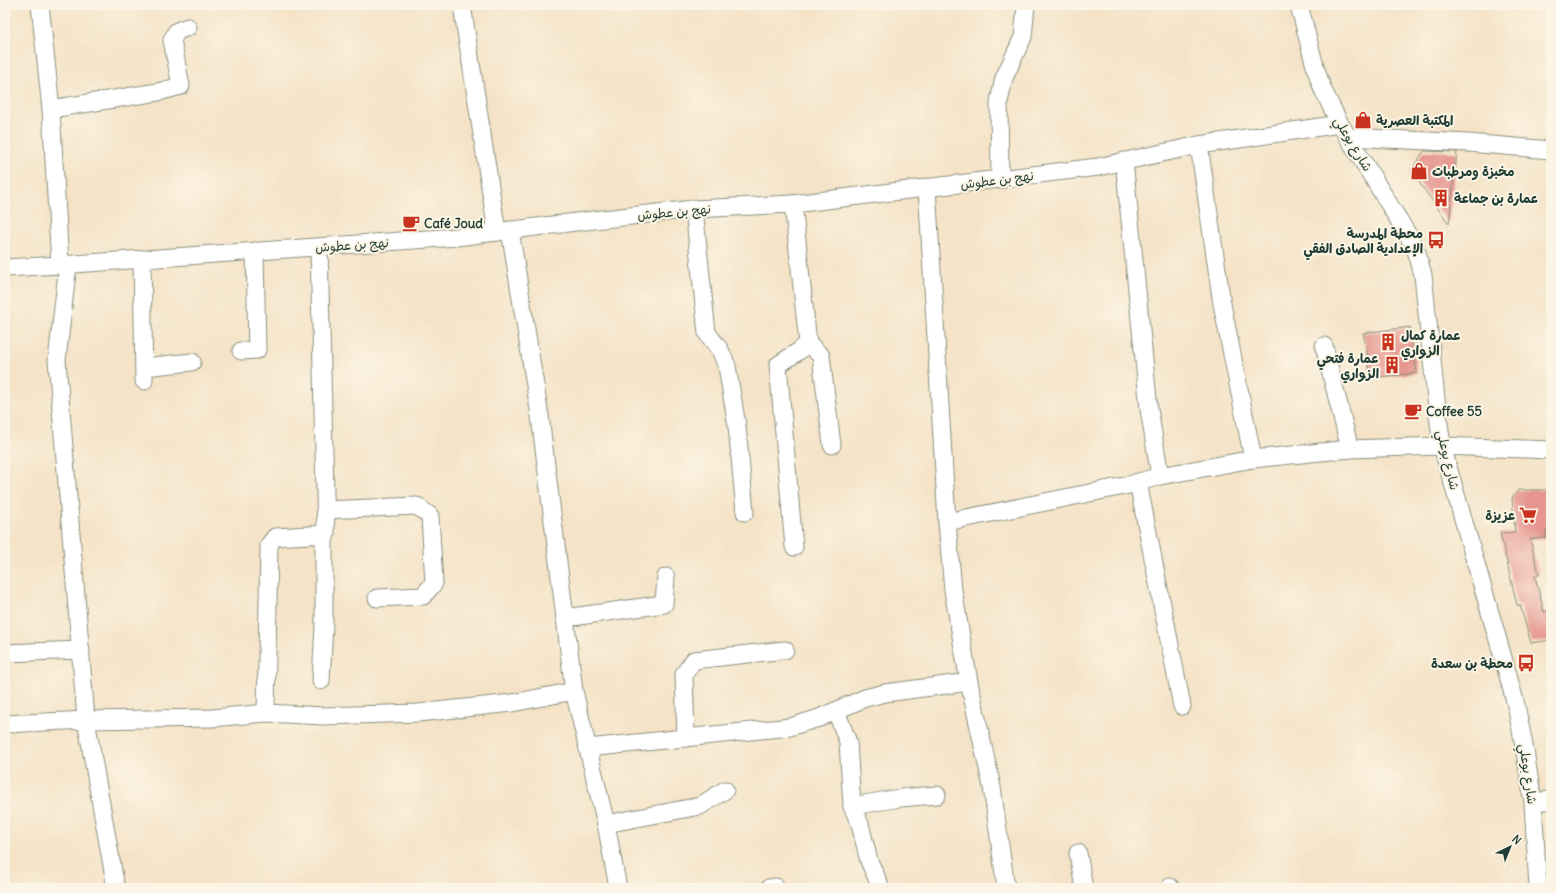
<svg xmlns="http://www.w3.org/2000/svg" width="1556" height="893" viewBox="0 0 1556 893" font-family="Delius,'Playpen Sans Arabic',sans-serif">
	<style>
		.building { fill: #e5948e }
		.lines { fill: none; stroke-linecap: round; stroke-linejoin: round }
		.minor-casing { stroke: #8a907e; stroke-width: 19 }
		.minor { stroke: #fff; stroke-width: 17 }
		.labels { text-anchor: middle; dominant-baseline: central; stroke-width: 4; stroke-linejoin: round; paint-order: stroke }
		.poi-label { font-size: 13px; font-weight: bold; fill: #1f3d34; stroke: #fcf5e5; text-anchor: start }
		.street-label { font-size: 13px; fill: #1f3d34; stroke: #fcf5e5 }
	</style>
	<rect width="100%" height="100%" fill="#fcf5e5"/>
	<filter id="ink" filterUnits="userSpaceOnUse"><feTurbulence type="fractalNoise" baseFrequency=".025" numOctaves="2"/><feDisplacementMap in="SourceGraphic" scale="8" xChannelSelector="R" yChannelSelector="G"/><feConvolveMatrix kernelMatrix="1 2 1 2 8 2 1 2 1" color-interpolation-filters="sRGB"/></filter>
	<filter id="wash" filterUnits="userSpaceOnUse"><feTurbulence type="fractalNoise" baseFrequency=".012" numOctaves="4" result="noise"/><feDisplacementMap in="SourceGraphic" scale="16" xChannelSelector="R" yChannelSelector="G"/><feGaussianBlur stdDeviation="0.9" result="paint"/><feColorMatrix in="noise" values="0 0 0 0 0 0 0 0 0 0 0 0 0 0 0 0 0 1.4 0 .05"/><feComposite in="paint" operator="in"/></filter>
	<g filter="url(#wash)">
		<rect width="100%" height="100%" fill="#f4e3c7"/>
		<g id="blocks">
			<!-- building -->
			<g class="building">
				<polygon points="1424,151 1457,152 1449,224 1411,171"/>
				<polygon points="1410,327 1417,373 1370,378 1367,351 1363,333"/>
				<polygon points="1518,490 1551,490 1551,531 1546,531 1546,538 1530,539 1539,574 1535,576 1544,612 1551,610 1551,640 1531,643 1520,605 1517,605 1500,533 1515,532 1512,498"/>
			</g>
		</g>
	</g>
	<g filter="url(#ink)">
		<use href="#blocks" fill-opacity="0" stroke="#8a907e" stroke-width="1"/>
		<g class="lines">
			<!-- minor casing -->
			<g class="minor-casing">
				<g id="minor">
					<polyline points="40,5 51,109 60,265"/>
					<polyline points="462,5 497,232"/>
					<polyline points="1299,5 1316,70 1323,90 1340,124 1408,235 1417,253 1423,275 1437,408 1442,446 1504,661 1516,705 1524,745 1533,802 1538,888"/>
					<polyline points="51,109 158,92 181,86 172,40 177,31 188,27"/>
					<polyline points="1348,137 1468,143 1551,150"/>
					<polyline points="1199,145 1222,304 1253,459"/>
					<polyline points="1124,161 1149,409 1160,476"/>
					<polyline points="1000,180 999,102 1004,78 1023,37 1026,5"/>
					<polyline points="927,187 947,522 1129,485 1160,476 1253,459 1350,449 1442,446 1551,450"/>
					<polyline points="793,204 808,343 821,356 832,445"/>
					<polyline points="694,209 707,333 720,350 727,366 737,426 745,512"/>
					<polyline points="510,230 540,416 574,691 606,824 618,888"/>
					<polyline points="142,259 144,381"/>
					<polyline points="68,264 57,360 86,720 212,718 266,713 323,716 418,713 512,703 574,691"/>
					<polyline points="5,268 60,265 457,237 576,222 694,209 793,204 1098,167 1199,145 1340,124"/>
					<polyline points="1324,346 1350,449"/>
					<polyline points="241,351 257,350 255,251"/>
					<polyline points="144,367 192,362"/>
					<polyline points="1138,482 1182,706"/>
					<polyline points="325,510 417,506 430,516 434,583 423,596 377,598"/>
					<polyline points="947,522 953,590 969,682 992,787 1006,888"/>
					<polyline points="794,547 778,365 799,351 808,343"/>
					<polyline points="565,618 664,604 666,577"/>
					<polyline points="5,653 81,650"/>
					<polyline points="321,681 324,625 324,541 326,534"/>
					<polyline points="836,711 848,742 852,806 860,824 869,861 879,883"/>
					<polyline points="266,713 269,545 275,537 326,534 319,247"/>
					<polyline points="5,724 86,720 116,888"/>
					<polyline points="686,738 684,674 694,660 785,650"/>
					<polyline points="588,748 790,727 819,718 865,698 885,693 969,682"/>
					<polyline points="1533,802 1551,800"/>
					<polyline points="852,806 900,798 937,795"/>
					<polyline points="606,824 700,806 725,790"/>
					<polyline points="1078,853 1084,888"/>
					<polyline points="1170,887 1170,888"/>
					<polyline points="769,888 776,887"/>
				</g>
			</g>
			<!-- minor -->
			<use href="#minor" class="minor"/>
		</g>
	</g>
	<!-- icons -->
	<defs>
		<g id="shop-bare" transform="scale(1.38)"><path d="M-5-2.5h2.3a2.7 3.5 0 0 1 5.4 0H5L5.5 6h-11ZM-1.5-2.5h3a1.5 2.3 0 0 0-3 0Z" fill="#c8321e" stroke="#fcf5e5" stroke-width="2.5" paint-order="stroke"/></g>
		<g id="building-bare" transform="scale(1.38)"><path d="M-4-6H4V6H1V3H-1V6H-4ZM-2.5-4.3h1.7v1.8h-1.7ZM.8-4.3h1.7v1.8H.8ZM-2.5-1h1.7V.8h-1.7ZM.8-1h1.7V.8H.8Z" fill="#c8321e" stroke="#fcf5e5" stroke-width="2.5" paint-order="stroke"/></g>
		<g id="cafe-bare" transform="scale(1.38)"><path d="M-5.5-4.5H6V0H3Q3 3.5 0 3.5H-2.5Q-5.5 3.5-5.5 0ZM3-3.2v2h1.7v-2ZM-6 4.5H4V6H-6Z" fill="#c8321e" stroke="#fcf5e5" stroke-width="2.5" paint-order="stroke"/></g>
		<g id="bus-bare" transform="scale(1.38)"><path d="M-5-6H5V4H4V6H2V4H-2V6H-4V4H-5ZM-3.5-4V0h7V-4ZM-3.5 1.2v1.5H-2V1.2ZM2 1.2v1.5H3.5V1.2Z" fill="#c8321e" stroke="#fcf5e5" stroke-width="2.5" paint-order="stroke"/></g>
		<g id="supermarket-bare" transform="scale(1.38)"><path d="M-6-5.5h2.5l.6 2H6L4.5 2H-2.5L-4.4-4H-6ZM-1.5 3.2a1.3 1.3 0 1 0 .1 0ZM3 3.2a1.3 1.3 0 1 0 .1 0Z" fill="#c8321e" stroke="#fcf5e5" stroke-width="2.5" paint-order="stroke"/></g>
	</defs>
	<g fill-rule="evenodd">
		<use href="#shop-bare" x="1363" y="120"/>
		<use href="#shop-bare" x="1419" y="171"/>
		<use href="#building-bare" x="1441" y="198"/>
		<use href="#cafe-bare" x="411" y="223"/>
		<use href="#bus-bare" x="1436" y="240"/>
		<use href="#building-bare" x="1388" y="342"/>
		<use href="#building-bare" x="1392" y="365"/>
		<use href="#cafe-bare" x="1413" y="411"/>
		<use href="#supermarket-bare" x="1528" y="515"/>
		<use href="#bus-bare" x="1526" y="663"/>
	</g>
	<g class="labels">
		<!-- poi labels -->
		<g class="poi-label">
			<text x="1376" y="120">المكتبة العصرية</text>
			<text x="1432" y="171">مخبزة ومرطبات</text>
			<text x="1454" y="198">عمارة بن جماعة</text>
			<text x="424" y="223">Café Joud</text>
			<text x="1423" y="233" text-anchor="end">محطة المدرسة<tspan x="1423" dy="15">الإعدادية الصادق الفقي</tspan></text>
			<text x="1401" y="335">عمارة كمال<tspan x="1401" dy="15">الزواري</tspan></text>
			<text x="1379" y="358" text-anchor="end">عمارة فتحي<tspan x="1379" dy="15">الزواري</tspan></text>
			<text x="1426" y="411">Coffee 55</text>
			<text x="1515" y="515" text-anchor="end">عزيزة</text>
			<text x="1513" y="663" text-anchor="end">محطة بن سعدة</text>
		</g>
		<!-- street labels -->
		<g class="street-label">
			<text transform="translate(1353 144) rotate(59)">شارع بوعلي</text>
			<text transform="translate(997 180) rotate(-7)">نهج بن عطوش</text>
			<text transform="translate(674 212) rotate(-5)">نهج بن عطوش</text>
			<text transform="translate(352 245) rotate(-4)">نهج بن عطوش</text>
			<text transform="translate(1448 460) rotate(77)">شارع بوعلي</text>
			<text transform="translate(1528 774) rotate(82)">شارع بوعلي</text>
		</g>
	</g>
	<!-- margin -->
	<rect width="1556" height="893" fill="none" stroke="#fcf5e5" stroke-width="20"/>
	<!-- north arrow -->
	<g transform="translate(1510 847) rotate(43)" stroke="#fcf5e5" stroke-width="3" paint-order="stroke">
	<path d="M0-3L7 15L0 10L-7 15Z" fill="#1f3d34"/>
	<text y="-6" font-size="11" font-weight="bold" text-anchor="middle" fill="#1f3d34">N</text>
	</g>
</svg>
